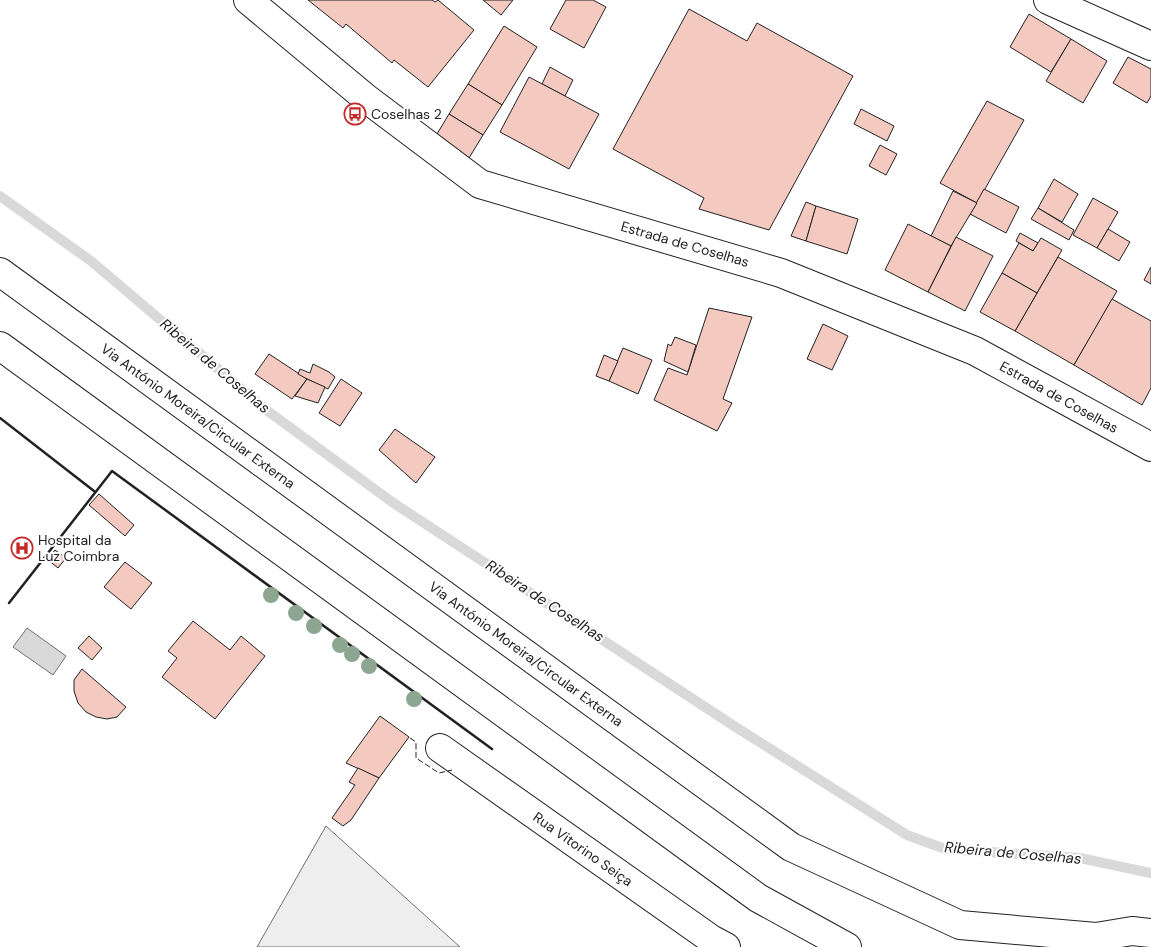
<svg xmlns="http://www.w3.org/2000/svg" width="1151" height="947" viewBox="0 0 1151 947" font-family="'DM Sans',sans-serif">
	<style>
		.green { fill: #eee; stroke: #6f6f6f }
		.water { fill: #d9d9d9; stroke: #6f6f6f }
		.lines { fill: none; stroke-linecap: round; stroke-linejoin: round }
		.stream { stroke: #d9d9d9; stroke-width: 10 }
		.building { fill: #f3c9c0; stroke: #222 }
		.minor-casing { stroke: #222; stroke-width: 30 }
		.tertiary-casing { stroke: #222; stroke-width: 30 }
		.trunk-casing { stroke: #222; stroke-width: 30 }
		.minor { stroke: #fff; stroke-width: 28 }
		.tertiary { stroke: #fff; stroke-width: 28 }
		.trunk { stroke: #fff; stroke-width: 28 }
		.fence { stroke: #222; stroke-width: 1; stroke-dasharray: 6 2.5; stroke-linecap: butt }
		.wall { stroke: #222; stroke-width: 2.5 }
		.tree { fill: #8da692 }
		.labels { text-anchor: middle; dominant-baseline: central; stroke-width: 4; stroke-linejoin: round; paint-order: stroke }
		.poi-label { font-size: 14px; fill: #222; stroke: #fff; text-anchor: start }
		.street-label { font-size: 14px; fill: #222; stroke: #fff }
		.water-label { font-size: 15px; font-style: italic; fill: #222; stroke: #fff }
	</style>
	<rect width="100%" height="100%" fill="#fff"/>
	<!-- green -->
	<polygon class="green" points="326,826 460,947 257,947"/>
	<!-- water -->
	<polygon class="water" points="27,628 66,656 53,675 13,647"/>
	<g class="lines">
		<!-- stream -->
		<polyline class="stream" points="0,196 91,261 269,412 392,502 734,726 907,835 945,849 1080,858 1151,873"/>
	</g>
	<!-- building -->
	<g class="building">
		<polygon points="308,0 432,0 435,2 438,0 474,30 428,87 394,60 392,63 346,24 343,28"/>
		<polygon points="483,0 513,0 501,15"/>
		<polygon points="566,0 593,0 606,7 584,48 550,29"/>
		<polygon points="689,9 747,41 757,23 853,76 769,230 699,209 704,198 613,149"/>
		<polygon points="1029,14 1071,39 1051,72 1010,47"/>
		<polygon points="504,26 537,47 502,105 468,84"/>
		<polygon points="1071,39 1107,61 1083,103 1046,81"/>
		<polygon points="1128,57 1151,69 1151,96 1147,103 1113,83"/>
		<polygon points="550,67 573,80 565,96 542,84"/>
		<polygon points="529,77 599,114 569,169 500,132"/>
		<polygon points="468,84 502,105 483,135 449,114"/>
		<polygon points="987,101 1024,120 977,203 940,183"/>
		<polygon points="861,109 894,126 887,141 854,124"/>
		<polygon points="449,114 483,135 469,158 437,134"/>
		<polygon points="880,145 897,154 886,175 869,166"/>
		<polygon points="1054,179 1078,194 1062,222 1038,208"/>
		<polygon points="984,189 1019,207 1006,233 970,214"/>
		<polygon points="953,191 977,203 951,246 931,236"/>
		<polygon points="1093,198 1118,212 1097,248 1073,235"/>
		<polygon points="806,202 816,206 806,241 791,236"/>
		<polygon points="816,206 858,219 847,254 806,241"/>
		<polygon points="1038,208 1074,230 1069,240 1031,219"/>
		<polygon points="908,224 951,246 928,292 885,270"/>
		<polygon points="1108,229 1130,242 1119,261 1097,248"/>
		<polygon points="1020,233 1038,243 1033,251 1016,241"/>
		<polygon points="956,237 993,256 965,311 928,292"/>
		<polygon points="1041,238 1062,250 1037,293 1002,273 1019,243 1033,251"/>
		<polygon points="1058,257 1117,291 1074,365 1015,331"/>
		<polygon points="1151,267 1151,284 1144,280"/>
		<polygon points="1002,273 1037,293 1015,331 980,312"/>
		<polygon points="1112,299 1151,321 1151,388 1142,405 1074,365"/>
		<polygon points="709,308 752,317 723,399 732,403 717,431 654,400 668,368 687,375"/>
		<polygon points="823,324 848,336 832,370 807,359"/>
		<polygon points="675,337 696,345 688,372 664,361 668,344 671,346"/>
		<polygon points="623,348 652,360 638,394 609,381"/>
		<polygon points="269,354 307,379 292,399 255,374"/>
		<polygon points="604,355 618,361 609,381 596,376"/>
		<polygon points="313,364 329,372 335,377 328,389 307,379 298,374 300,369 310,373"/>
		<polygon points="307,379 325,387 318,403 295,396"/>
		<polygon points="341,379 362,393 340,426 319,413"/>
		<polygon points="395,429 435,457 416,483 379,450"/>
		<polygon points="99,494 134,525 125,536 89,505"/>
		<polygon points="55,550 66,558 58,568 47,559"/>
		<polygon points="125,562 152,583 131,609 104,587"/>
		<polygon points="193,621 230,650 241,636 265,656 215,719 162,677 177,658 168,651"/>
		<polygon points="89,636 102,648 92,660 78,648"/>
		<polygon points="82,669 126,707 117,717 107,719 96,717 86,712 78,703 74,691 74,680"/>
		<polygon points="380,716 409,737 379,778 346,763"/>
		<polygon points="358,768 379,778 351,820 343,826 332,818 355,785 349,782"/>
	</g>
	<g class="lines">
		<!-- minor casing -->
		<g class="minor-casing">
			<g id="minor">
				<polyline points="1048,0 1151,46"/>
				<polyline points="440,748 711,939 726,947"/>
			</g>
		</g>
		<!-- tertiary casing -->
		<g class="tertiary-casing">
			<polyline id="tertiary" points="248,0 367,99 480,184 781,273 975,351 1151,447"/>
		</g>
		<!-- trunk casing -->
		<g class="trunk-casing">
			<g id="trunk">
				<polyline points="0,272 791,847 960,925 1096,937"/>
				<polyline points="0,346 758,898 847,947"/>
				<polyline points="1080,945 1096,937 1132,931 1151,933"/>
			</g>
		</g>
		<!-- minor -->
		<use href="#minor" class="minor"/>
		<!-- tertiary -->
		<use href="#tertiary" class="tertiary"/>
		<!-- trunk -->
		<use href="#trunk" class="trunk"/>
		<!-- fence -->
		<polyline class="fence" points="410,738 416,742 416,758 439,773 452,770"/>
		<!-- wall -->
		<g class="wall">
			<polyline points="0,418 94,491"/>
			<polyline points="9,603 112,471 492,749"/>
		</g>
	</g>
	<!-- trees -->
	<g class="tree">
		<circle cx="271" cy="595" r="8"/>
		<circle cx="296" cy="613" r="8"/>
		<circle cx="314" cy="626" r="8"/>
		<circle cx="340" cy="645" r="8"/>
		<circle cx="352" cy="654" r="8"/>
		<circle cx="369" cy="666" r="8"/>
		<circle cx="414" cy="699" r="8"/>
	</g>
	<!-- icons -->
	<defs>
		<g id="bus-ring" transform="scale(1.125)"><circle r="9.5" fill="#fff" stroke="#c62828" stroke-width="1.5"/><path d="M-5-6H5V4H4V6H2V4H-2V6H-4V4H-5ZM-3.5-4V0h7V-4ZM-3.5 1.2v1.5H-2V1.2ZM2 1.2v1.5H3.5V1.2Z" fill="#c62828"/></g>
		<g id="hospital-ring" transform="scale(1.125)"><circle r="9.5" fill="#fff" stroke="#c62828" stroke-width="1.5"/><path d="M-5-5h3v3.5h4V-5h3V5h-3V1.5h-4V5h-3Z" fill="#c62828"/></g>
	</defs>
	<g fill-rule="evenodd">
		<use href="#bus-ring" x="355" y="114"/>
		<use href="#hospital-ring" x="22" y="548"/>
	</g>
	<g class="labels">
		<!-- poi labels -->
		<g class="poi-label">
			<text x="371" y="114">Coselhas 2</text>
			<text x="38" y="540">Hospital da<tspan x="38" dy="16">Luz Coimbra</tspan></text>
		</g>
		<!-- street labels -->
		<g class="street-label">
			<text transform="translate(685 244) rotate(16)">Estrada de Coselhas</text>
			<text transform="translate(1059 397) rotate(29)">Estrada de Coselhas</text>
			<text transform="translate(198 416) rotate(36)">Via António Moreira/Circular Externa</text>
			<text transform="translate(526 654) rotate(36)">Via António Moreira/Circular Externa</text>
			<text transform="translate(583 849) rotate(35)">Rua Vitorino Seiça</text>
		</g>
		<!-- water labels -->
		<g class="water-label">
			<text transform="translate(215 366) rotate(40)">Ribeira de Coselhas</text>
			<text transform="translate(545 601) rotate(33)">Ribeira de Coselhas</text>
			<text transform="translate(1013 853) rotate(5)">Ribeira de Coselhas</text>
		</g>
	</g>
</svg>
